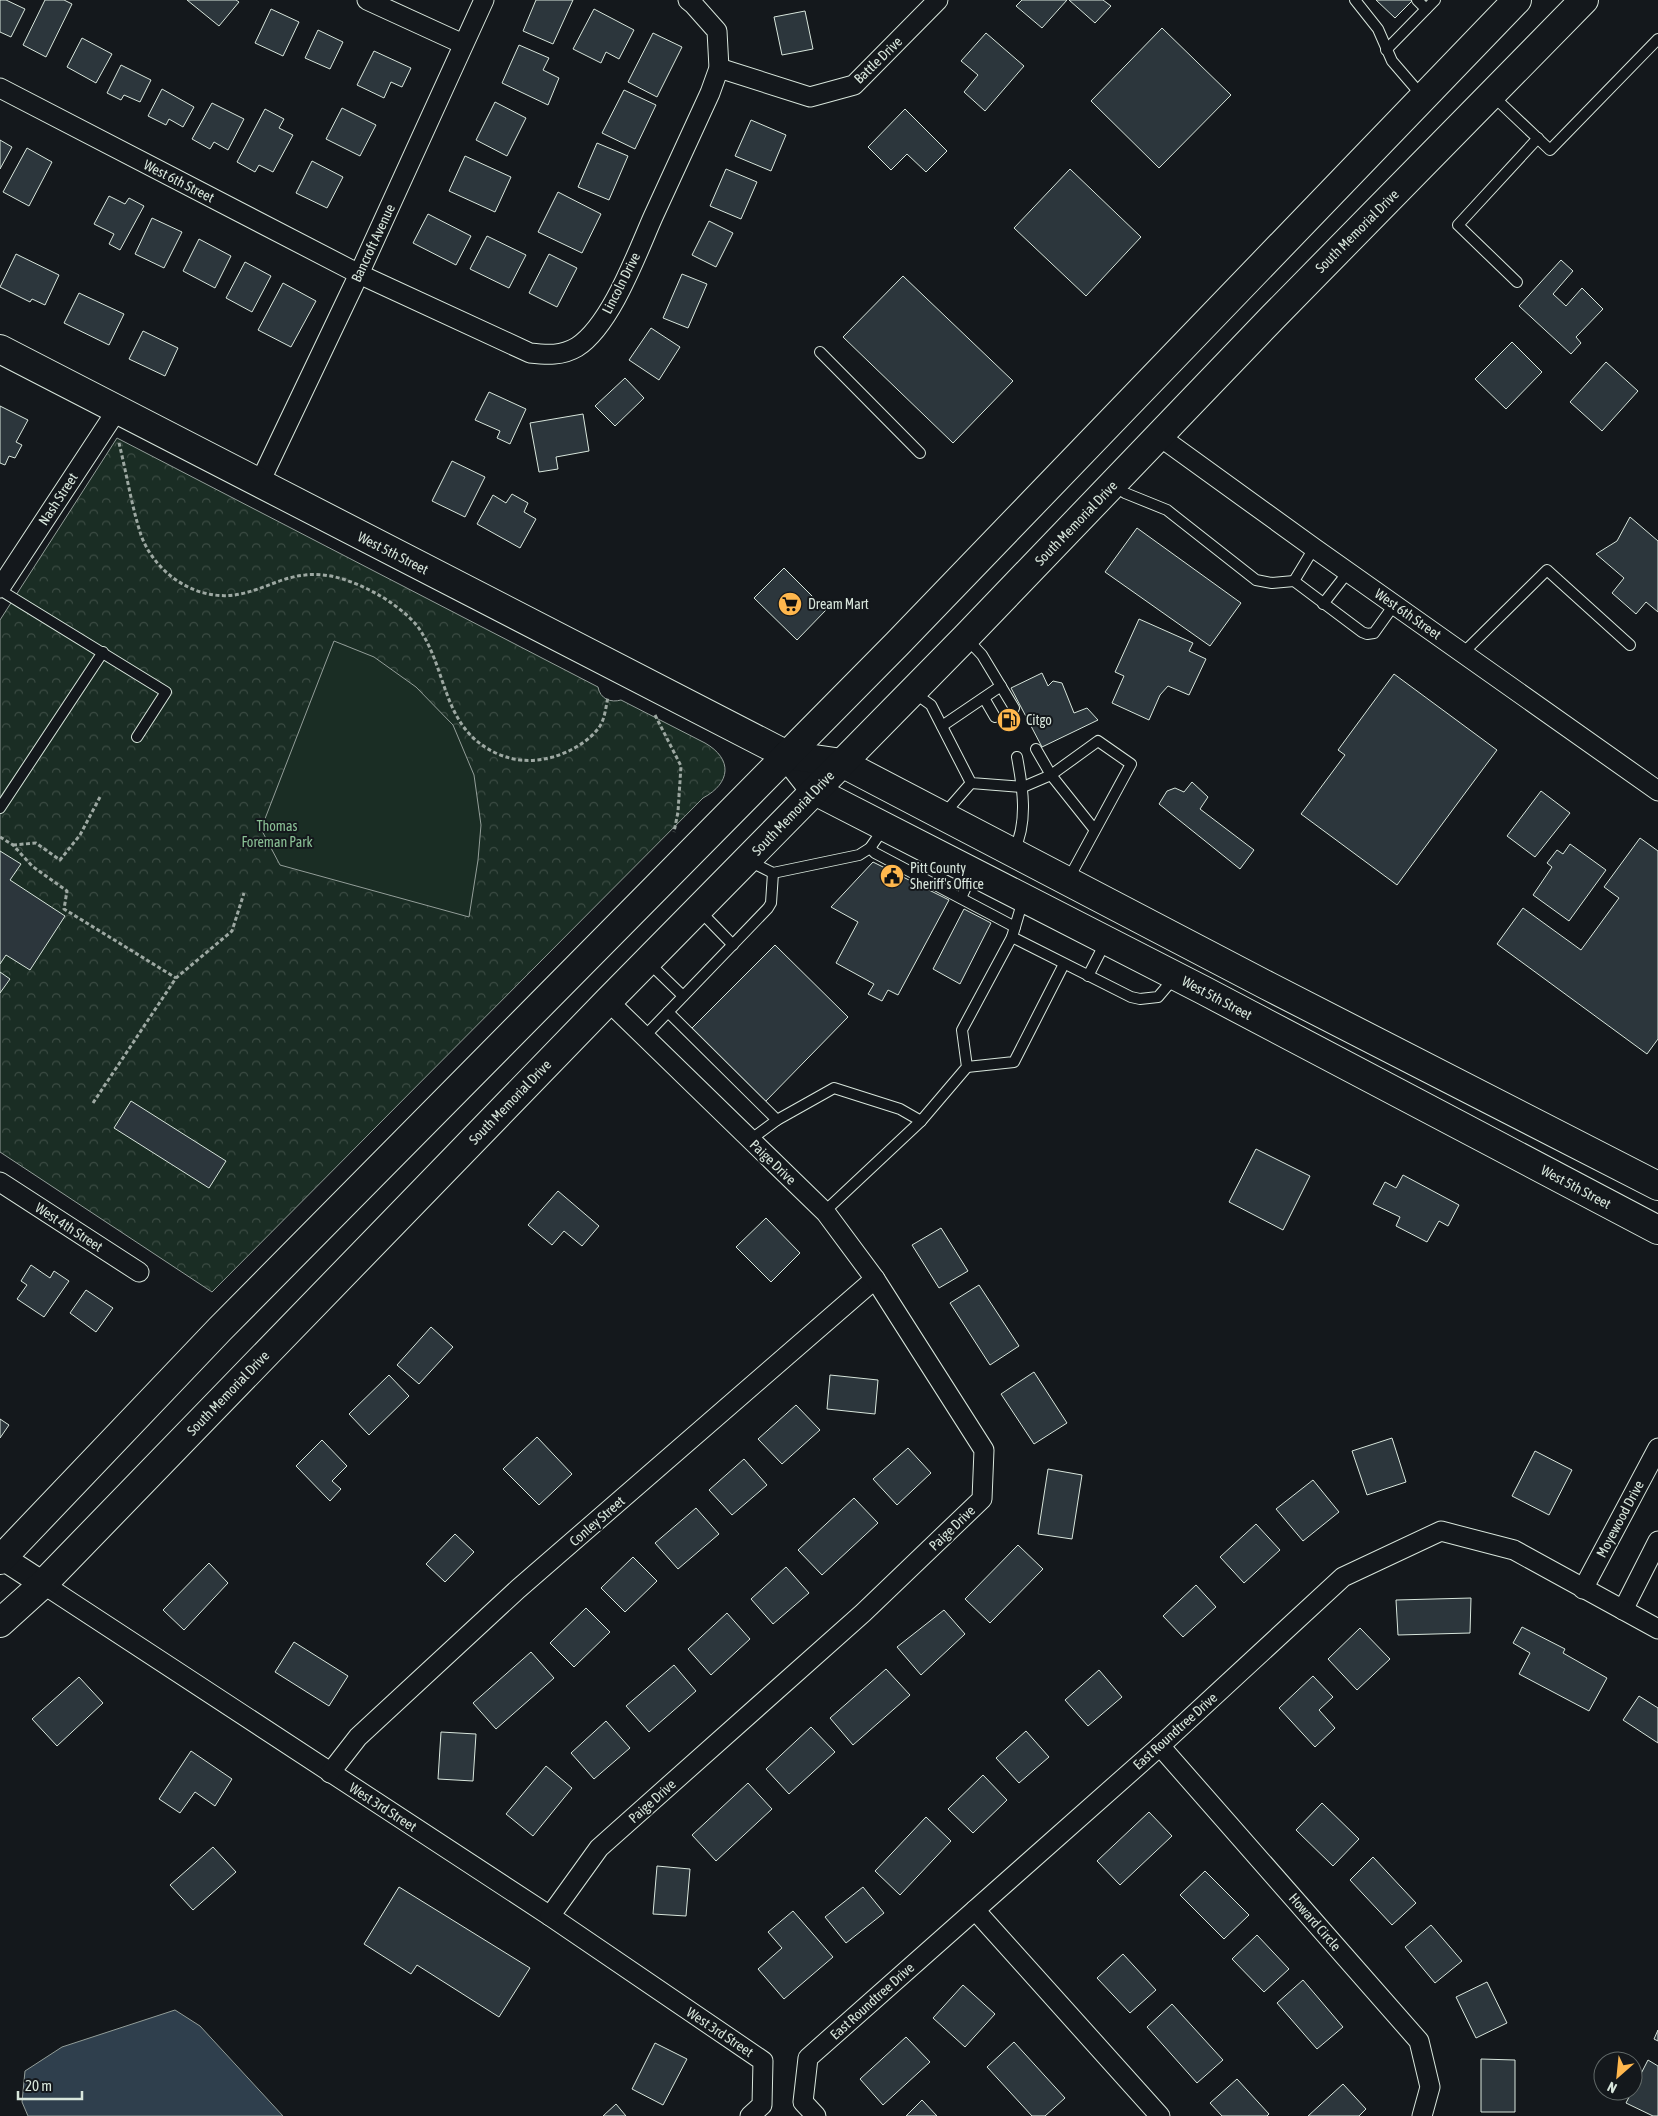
<svg xmlns="http://www.w3.org/2000/svg" width="1658" height="2116" viewBox="0 0 1658 2116" font-family="'Asap Condensed',sans-serif">
	<style>
		.forest { fill: url(#forest-crowns); stroke: #939e99 }
		.pitch { fill: #1a2d24; stroke: #939e99 }
		.water { fill: #2f3f4d; stroke: #939e99 }
		.building { fill: #2c363c; stroke: #d8e6dc }
		.lines { fill: none; stroke-linecap: round; stroke-linejoin: round }
		.service-casing { stroke: #d8e6dc; stroke-width: 12 }
		.minor-casing { stroke: #d8e6dc; stroke-width: 21 }
		.tertiary-casing { stroke: #d8e6dc; stroke-width: 26 }
		.secondary-casing { stroke: #d8e6dc; stroke-width: 30 }
		.primary-casing { stroke: #d8e6dc; stroke-width: 30 }
		.path { stroke: #9da8a2; stroke-width: 3; stroke-dasharray: 4 2.5; stroke-linecap: butt }
		.service { stroke: #14181c; stroke-width: 10 }
		.minor { stroke: #14181c; stroke-width: 19 }
		.tertiary { stroke: #14181c; stroke-width: 24 }
		.secondary { stroke: #14181c; stroke-width: 28 }
		.primary { stroke: #14181c; stroke-width: 28 }
		.labels { text-anchor: middle; dominant-baseline: central; stroke-width: 4; stroke-linejoin: round; paint-order: stroke }
		.street-label { font-size: 14px; fill: #d8e6dc; stroke: #14181c }
		.poi-label { font-size: 14px; fill: #d8e6dc; stroke: #14181c; text-anchor: start }
		.park-label { font-size: 14px; fill: #8ac095; stroke: #14181c }
	</style>
	<defs>
		<pattern id="forest-crowns" width="20" height="18" patternUnits="userSpaceOnUse" patternTransform="scale(1.25)"><rect width="20" height="18" fill="#1a2d24"/><path d="M2 6a3 3 0 1 1 6 0M12 15a3 3 0 1 1 6 0" fill="none" stroke="#3b4b43"/></pattern>
	</defs>
	<rect width="100%" height="100%" fill="#14181c"/>
	<!-- forest -->
	<path class="forest" d="M 117,438 L 598,687 C 600,699 611,703 621,700 L 705,743 C 733,759 731,783 703,798 L 212,1292 L 0,1152 L 0,620 Z"/>
	<!-- pitch -->
	<polygon class="pitch" points="334,641 374,657 416,687 453,725 474,775 481,825 478,860 469,917 280,865 261,829"/>
	<!-- water -->
	<polygon class="water" points="175,2010 200,2026 283,2116 28,2116 22,2102 25,2071 62,2047"/>
	<!-- building -->
	<g class="building">
		<polygon points="0,0 6,0 25,9 11,37 0,32"/>
		<polygon points="45,0 64,0 72,4 46,57 23,45"/>
		<polygon points="187,0 236,0 239,2 219,26"/>
		<polygon points="536,0 573,0 553,44 523,31"/>
		<polygon points="1022,0 1067,0 1042,28 1016,6"/>
		<polygon points="1069,0 1103,0 1111,6 1095,23"/>
		<polygon points="1376,0 1413,0 1395,18"/>
		<polygon points="271,9 299,22 283,56 255,43"/>
		<polygon points="594,9 634,30 619,59 606,52 601,63 573,49"/>
		<polygon points="805,11 813,49 782,55 774,17"/>
		<polygon points="1162,28 1231,95 1159,168 1091,101"/>
		<polygon points="318,30 343,42 330,69 305,58"/>
		<polygon points="653,33 682,47 657,97 628,82"/>
		<polygon points="986,33 1024,66 985,111 964,92 978,75 961,61"/>
		<polygon points="82,38 112,54 96,83 67,67"/>
		<polygon points="519,45 549,58 543,70 559,78 548,105 502,83"/>
		<polygon points="374,51 411,68 402,87 391,82 384,98 357,85"/>
		<polygon points="121,65 151,80 140,102 124,95 121,100 107,93"/>
		<polygon points="162,89 194,107 183,127 169,119 166,125 148,116"/>
		<polygon points="624,90 656,105 635,149 602,133"/>
		<polygon points="495,102 526,118 507,156 476,140"/>
		<polygon points="212,103 244,119 228,150 214,142 210,149 192,139"/>
		<polygon points="342,108 376,125 360,156 326,139"/>
		<polygon points="265,109 284,119 279,128 293,135 273,172 259,165 255,172 237,162"/>
		<polygon points="905,109 947,151 926,172 907,154 891,170 868,147"/>
		<polygon points="751,120 786,135 771,171 735,156"/>
		<polygon points="0,140 12,147 0,169"/>
		<polygon points="597,143 628,156 609,200 578,187"/>
		<polygon points="27,148 52,162 29,206 3,192"/>
		<polygon points="465,156 511,177 495,212 449,191"/>
		<polygon points="312,161 343,177 327,208 296,193"/>
		<polygon points="726,169 757,182 741,219 710,206"/>
		<polygon points="1070,169 1141,237 1086,296 1014,228"/>
		<polygon points="558,192 601,214 582,253 538,232"/>
		<polygon points="109,196 125,204 129,198 144,206 120,250 109,244 114,234 94,224"/>
		<polygon points="428,214 471,236 456,265 413,243"/>
		<polygon points="152,218 182,232 164,268 135,254"/>
		<polygon points="709,221 733,233 716,267 692,255"/>
		<polygon points="487,236 526,255 509,288 470,269"/>
		<polygon points="199,239 231,256 215,288 183,271"/>
		<polygon points="16,254 59,275 45,305 32,299 30,302 0,287"/>
		<polygon points="549,254 577,268 557,307 529,293"/>
		<polygon points="1561,260 1573,271 1553,294 1566,306 1582,288 1603,309 1576,337 1581,343 1571,354 1519,306"/>
		<polygon points="245,262 271,276 252,312 226,298"/>
		<polygon points="682,274 707,284 688,328 663,318"/>
		<polygon points="903,276 1013,381 953,443 843,337"/>
		<polygon points="283,283 316,301 291,347 258,330"/>
		<polygon points="79,293 124,314 109,345 64,323"/>
		<polygon points="651,328 680,347 659,380 629,360"/>
		<polygon points="143,331 178,348 165,376 129,359"/>
		<polygon points="1512,342 1542,372 1506,409 1475,379"/>
		<polygon points="1606,362 1638,391 1602,431 1570,402"/>
		<polygon points="625,378 644,398 615,426 595,406"/>
		<polygon points="489,392 526,409 510,444 497,438 500,431 475,420"/>
		<polygon points="0,406 28,420 16,442 22,445 15,458 9,456 5,465 0,463"/>
		<polygon points="583,414 589,451 556,457 558,469 539,472 530,423"/>
		<polygon points="452,461 485,477 465,517 432,501"/>
		<polygon points="512,494 528,503 524,512 536,519 520,548 477,524 493,495 506,503"/>
		<polygon points="1630,517 1658,541 1658,612 1646,602 1636,614 1612,593 1624,578 1596,554 1617,541"/>
		<polygon points="1137,528 1241,603 1210,646 1105,572"/>
		<polygon points="784,568 826,610 797,640 754,598"/>
		<polygon points="1139,619 1193,643 1189,651 1206,659 1189,695 1168,686 1160,695 1149,720 1112,703 1124,676 1115,672"/>
		<polygon points="1042,673 1048,686 1053,681 1062,683 1074,713 1087,708 1098,720 1042,747 1011,688"/>
		<polygon points="1394,674 1497,750 1397,885 1301,814 1345,755 1338,750"/>
		<polygon points="1192,782 1208,797 1200,809 1254,850 1240,869 1159,804 1167,791 1175,788 1184,792"/>
		<polygon points="1541,791 1570,813 1535,857 1507,836"/>
		<polygon points="1640,838 1658,851 1658,1039 1647,1054 1497,944 1523,908 1581,950 1619,898 1604,887"/>
		<polygon points="1570,844 1606,870 1569,921 1533,895 1552,867 1547,863 1557,850 1563,854"/>
		<polygon points="0,851 21,864 10,880 65,916 30,970 6,955 0,964"/>
		<polygon points="873,862 949,900 898,995 888,990 882,1001 868,994 874,984 836,963 858,922 831,907"/>
		<polygon points="964,909 991,923 960,984 933,969"/>
		<polygon points="775,945 848,1017 764,1103 689,1031"/>
		<polygon points="0,972 10,979 0,993"/>
		<polygon points="131,1101 226,1161 209,1188 114,1128"/>
		<polygon points="1256,1149 1310,1176 1283,1230 1229,1202"/>
		<polygon points="1403,1175 1459,1205 1448,1226 1439,1221 1427,1242 1396,1226 1400,1217 1373,1204 1385,1182 1396,1188"/>
		<polygon points="558,1191 599,1226 582,1246 564,1231 552,1245 528,1225"/>
		<polygon points="766,1218 800,1253 771,1282 736,1247"/>
		<polygon points="941,1228 968,1271 939,1288 912,1245"/>
		<polygon points="31,1265 50,1278 54,1271 69,1281 44,1317 17,1299 27,1285 21,1281"/>
		<polygon points="979,1285 1019,1346 990,1365 950,1303"/>
		<polygon points="86,1290 113,1308 96,1332 70,1313"/>
		<polygon points="431,1327 453,1347 419,1384 397,1365"/>
		<polygon points="1034,1372 1067,1423 1034,1444 1001,1394"/>
		<polygon points="389,1375 409,1396 369,1435 349,1414"/>
		<polygon points="830,1375 878,1380 875,1414 827,1409"/>
		<polygon points="796,1405 820,1430 782,1464 758,1439"/>
		<polygon points="0,1419 9,1425 0,1438"/>
		<polygon points="537,1437 572,1474 539,1505 503,1469"/>
		<polygon points="1392,1438 1406,1482 1367,1495 1352,1451"/>
		<polygon points="322,1440 347,1466 332,1481 341,1489 330,1501 296,1466"/>
		<polygon points="908,1448 931,1473 897,1505 873,1479"/>
		<polygon points="1535,1451 1572,1470 1549,1515 1512,1496"/>
		<polygon points="744,1459 767,1485 732,1515 709,1490"/>
		<polygon points="1048,1469 1082,1475 1072,1539 1038,1534"/>
		<polygon points="1313,1480 1339,1512 1303,1541 1276,1509"/>
		<polygon points="854,1498 878,1523 822,1575 798,1550"/>
		<polygon points="696,1508 719,1534 678,1569 655,1543"/>
		<polygon points="1256,1524 1280,1550 1244,1583 1220,1557"/>
		<polygon points="455,1534 474,1552 445,1582 426,1564"/>
		<polygon points="1018,1545 1043,1569 990,1623 965,1599"/>
		<polygon points="633,1557 657,1581 625,1612 601,1588"/>
		<polygon points="209,1563 228,1583 184,1630 163,1610"/>
		<polygon points="786,1567 809,1593 773,1624 751,1599"/>
		<polygon points="1196,1585 1216,1607 1183,1637 1163,1616"/>
		<polygon points="1471,1598 1470,1633 1398,1635 1396,1600"/>
		<polygon points="586,1608 610,1632 574,1667 550,1643"/>
		<polygon points="944,1610 965,1634 921,1675 897,1647"/>
		<polygon points="727,1613 750,1639 711,1675 688,1649"/>
		<polygon points="1522,1627 1565,1649 1563,1653 1607,1678 1589,1711 1519,1674 1530,1653 1513,1643"/>
		<polygon points="1360,1628 1390,1659 1357,1690 1328,1659"/>
		<polygon points="294,1642 348,1676 329,1706 275,1672"/>
		<polygon points="531,1652 554,1678 496,1729 473,1703"/>
		<polygon points="674,1665 696,1691 649,1732 626,1706"/>
		<polygon points="886,1669 910,1695 853,1745 830,1718"/>
		<polygon points="1099,1670 1122,1697 1088,1726 1065,1700"/>
		<polygon points="1313,1676 1333,1697 1319,1710 1335,1728 1315,1747 1279,1708"/>
		<polygon points="79,1677 103,1703 57,1746 32,1719"/>
		<polygon points="1639,1696 1658,1708 1658,1743 1623,1720"/>
		<polygon points="606,1721 630,1748 594,1779 571,1753"/>
		<polygon points="811,1727 835,1752 789,1794 766,1769"/>
		<polygon points="1026,1731 1049,1757 1019,1783 996,1758"/>
		<polygon points="441,1732 476,1734 473,1781 438,1779"/>
		<polygon points="191,1751 232,1779 215,1806 195,1792 180,1813 159,1799"/>
		<polygon points="546,1766 572,1788 533,1836 506,1814"/>
		<polygon points="983,1775 1007,1800 973,1833 948,1809"/>
		<polygon points="748,1783 772,1809 716,1861 692,1835"/>
		<polygon points="1322,1803 1359,1839 1333,1866 1296,1830"/>
		<polygon points="1149,1812 1172,1836 1120,1885 1097,1861"/>
		<polygon points="926,1817 951,1841 900,1895 875,1871"/>
		<polygon points="213,1847 236,1872 193,1910 170,1885"/>
		<polygon points="1373,1857 1416,1903 1392,1925 1350,1880"/>
		<polygon points="657,1866 690,1869 686,1916 653,1914"/>
		<polygon points="1205,1871 1249,1915 1224,1939 1180,1895"/>
		<polygon points="399,1887 530,1968 499,2017 417,1965 411,1974 364,1944"/>
		<polygon points="863,1887 884,1913 846,1943 825,1917"/>
		<polygon points="793,1911 833,1957 784,1999 758,1969 782,1948 768,1932"/>
		<polygon points="1431,1925 1462,1961 1435,1983 1405,1947"/>
		<polygon points="1257,1935 1289,1969 1264,1992 1232,1959"/>
		<polygon points="1123,1954 1156,1990 1130,2013 1097,1978"/>
		<polygon points="1303,1980 1343,2027 1317,2049 1277,2003"/>
		<polygon points="1487,1982 1507,2023 1476,2038 1456,1997"/>
		<polygon points="963,1985 995,2014 965,2047 933,2018"/>
		<polygon points="1172,2004 1223,2060 1197,2083 1147,2027"/>
		<polygon points="1658,2030 1658,2041 1654,2039"/>
		<polygon points="906,2037 930,2062 883,2105 860,2079"/>
		<polygon points="1014,2042 1065,2098 1045,2116 1032,2116 987,2067"/>
		<polygon points="655,2043 687,2059 663,2105 632,2089"/>
		<polygon points="1481,2059 1515,2060 1515,2112 1481,2112"/>
		<polygon points="1648,2060 1658,2066 1658,2116 1653,2116 1626,2103"/>
		<polygon points="1237,2079 1269,2114 1267,2116 1222,2116 1210,2103"/>
		<polygon points="1343,2084 1366,2109 1359,2116 1308,2116"/>
		<polygon points="922,2100 937,2116 906,2116"/>
		<polygon points="616,2104 626,2116 603,2116"/>
	</g>
	<g class="lines">
		<!-- service casing -->
		<g class="service-casing">
			<g id="service">
				<polyline points="1355,0 1378,29 1392,61 1423,97"/>
				<polyline points="1417,0 1426,9"/>
				<polyline points="1386,50 1435,0"/>
				<polyline points="1493,96 1550,150 1658,39"/>
				<polyline points="1517,282 1458,225 1538,138"/>
				<polyline points="820,352 920,453"/>
				<polyline points="1113,484 1125,493 1167,510 1256,580 1272,583 1294,581"/>
				<polyline points="1314,548 1294,581 1362,632 1367,634 1374,633 1394,605"/>
				<polyline points="0,590 166,692 137,737"/>
				<polyline points="1323,604 1348,572"/>
				<polyline points="967,639 982,655 1014,708"/>
				<polyline points="1463,653 1547,570 1630,645"/>
				<polyline points="913,692 931,705 971,783 1023,787 1051,775 1036,749"/>
				<polyline points="984,698 995,717"/>
				<polyline points="942,726 1001,686"/>
				<polyline points="0,808 103,652"/>
				<polyline points="943,815 971,783"/>
				<polyline points="870,848 875,853 1015,927"/>
				<path d="M 1014,851 C 1028,822 1023,789 1017,757"/>
				<polyline points="749,861 773,873 859,855 870,848 884,828"/>
				<polyline points="1068,880 1131,764 1098,741 1051,775 1094,829"/>
				<polyline points="961,898 973,872"/>
				<polyline points="1023,900 1012,937 1131,997 1140,999 1158,997 1175,977"/>
				<polyline points="699,910 733,945"/>
				<polyline points="648,962 683,996"/>
				<polyline points="1088,976 1106,941"/>
				<polyline points="668,1012 777,1120 834,1088 900,1109 921,1121 824,1212"/>
				<polyline points="644,1037 768,908 771,903 773,873"/>
				<polyline points="967,1067 1014,1062 1064,964"/>
				<polyline points="921,1121 967,1067 962,1030 1012,937"/>
				<polyline points="750,1140 777,1120"/>
			</g>
		</g>
		<!-- minor casing -->
		<g class="minor-casing">
			<g id="minor">
				<polyline points="367,0 463,44"/>
				<polyline points="719,68 810,97 854,85 938,0"/>
				<path d="M 0,88 L 359,274 L 530,353 C 547,355 562,356 577,347 C 611,325 637,253 653,217 C 672,176 691,134 710,93 L 719,68 L 717,31 L 693,4 L 688,0"/>
				<polyline points="1159,436 1314,548 1658,791"/>
				<polyline points="259,484 359,274 484,0"/>
				<polyline points="0,588 117,410"/>
				<polyline points="0,1182 139,1272"/>
				<polyline points="43,1584 550,1916 763,2061 762,2105 750,2116"/>
				<polyline points="1583,1589 1658,1448"/>
				<polyline points="1623,1610 1658,1541"/>
				<polyline points="1160,1746 1419,2041 1430,2087 1422,2116"/>
				<polyline points="330,1773 358,1737 518,1589 875,1279"/>
				<polyline points="975,1910 1160,2116"/>
				<polyline points="550,1916 599,1848 863,1613 982,1499 984,1450 875,1279 826,1213 608,1001"/>
				<polyline points="816,2116 803,2102 808,2058 1160,1746 1343,1577 1441,1531 1514,1550 1658,1629"/>
			</g>
		</g>
		<!-- tertiary casing -->
		<g class="tertiary-casing">
			<polyline id="tertiary" points="0,1556 43,1584"/>
		</g>
		<!-- secondary casing -->
		<g class="secondary-casing">
			<polyline id="secondary" points="0,349 787,755"/>
		</g>
		<!-- primary casing -->
		<g class="primary-casing">
			<g id="primary">
				<polyline points="787,755 815,791 1203,990 1658,1230"/>
				<polyline points="787,755 842,763 1268,986 1658,1186"/>
				<polyline points="0,1560 220,1329 897,644 1517,0"/>
				<polyline points="0,1623 43,1584 608,1001 965,638 1273,317 1584,0"/>
			</g>
		</g>
		<!-- path -->
		<g class="path">
			<path d="M 119,443 C 126,471 132,508 141,535 C 155,574 198,603 240,594 C 262,590 282,577 305,575 C 330,572 355,582 377,594 C 390,601 409,615 418,627 C 449,671 441,729 498,754 C 517,762 534,762 553,757 C 570,752 590,741 600,726 C 605,718 606,706 608,697"/>
			<polyline points="655,715 681,766 678,812 674,832"/>
			<polyline points="0,837 13,845 32,866 67,891 64,909 176,978"/>
			<polyline points="13,845 36,843 60,860 80,835 101,795"/>
			<polyline points="93,1103 176,978 232,931 244,893"/>
		</g>
		<!-- service -->
		<use href="#service" class="service"/>
		<!-- minor -->
		<use href="#minor" class="minor"/>
		<!-- tertiary -->
		<use href="#tertiary" class="tertiary"/>
		<!-- secondary -->
		<use href="#secondary" class="secondary"/>
		<!-- primary -->
		<use href="#primary" class="primary"/>
	</g>
	<!-- icons -->
	<defs>
		<g id="supermarket-disc" transform="scale(1.25)"><circle r="9.5" fill="#ffb74d" stroke="#14181c"/><path d="M-6-5.5h2.5l.6 2H6L4.5 2H-2.5L-4.4-4H-6ZM-1.5 3.2a1.3 1.3 0 1 0 .1 0ZM3 3.2a1.3 1.3 0 1 0 .1 0Z" fill="#111"/></g>
		<g id="fuel-disc" transform="scale(1.25)"><circle r="9.5" fill="#ffb74d" stroke="#14181c"/><path d="M-5.5-6h7V0h2V4h1.3V-2.5L3-4.5l.8-.8L6-3V5H2.5V1h-1V6h-7ZM-4.2-4.7v3.2H.2V-4.7Z" fill="#111"/></g>
		<g id="civic-disc" transform="scale(1.25)"><circle r="9.5" fill="#ffb74d" stroke="#14181c"/><path d="M-.6-6.5H3V-4.5H.6V-3L4-1V1h2V6H-6V1h2V-1L-.6-3ZM-1.2 2.5V6h2.4V2.5Z" fill="#111"/></g>
	</defs>
	<g fill-rule="evenodd">
		<use href="#supermarket-disc" x="790" y="604"/>
		<use href="#fuel-disc" x="1009" y="720"/>
		<use href="#civic-disc" x="892" y="876"/>
	</g>
	<g class="labels">
		<!-- street labels -->
		<g class="street-label">
			<text transform="translate(878 60) rotate(-44)">Battle Drive</text>
			<text transform="translate(179 181) rotate(27)">West 6th Street</text>
			<text transform="translate(1357 231) rotate(-45)">South Memorial Drive</text>
			<text transform="translate(373 243) rotate(-65)">Bancroft Avenue</text>
			<text transform="translate(621 283) rotate(-63)">Lincoln Drive</text>
			<text transform="translate(58 499) rotate(-57)">Nash Street</text>
			<text transform="translate(1076 523) rotate(-46)">South Memorial Drive</text>
			<text transform="translate(393 553) rotate(27)">West 5th Street</text>
			<text transform="translate(1408 614) rotate(35)">West 6th Street</text>
			<text transform="translate(793 813) rotate(-46)">South Memorial Drive</text>
			<text transform="translate(1217 998) rotate(28)">West 5th Street</text>
			<text transform="translate(510 1102) rotate(-46)">South Memorial Drive</text>
			<text transform="translate(773 1162) rotate(44)">Paige Drive</text>
			<text transform="translate(1576 1187) rotate(28)">West 5th Street</text>
			<text transform="translate(69 1227) rotate(33)">West 4th Street</text>
			<text transform="translate(228 1393) rotate(-46)">South Memorial Drive</text>
			<text transform="translate(1620 1519) rotate(-62)">Moyewood Drive</text>
			<text transform="translate(597 1521) rotate(-41)">Conley Street</text>
			<text transform="translate(952 1528) rotate(-44)">Paige Drive</text>
			<text transform="translate(1175 1731) rotate(-42)">East Roundtree Drive</text>
			<text transform="translate(652 1801) rotate(-42)">Paige Drive</text>
			<text transform="translate(383 1807) rotate(33)">West 3rd Street</text>
			<text transform="translate(1315 1922) rotate(49)">Howard Circle</text>
			<text transform="translate(872 2001) rotate(-42)">East Roundtree Drive</text>
			<text transform="translate(720 2032) rotate(34)">West 3rd Street</text>
		</g>
		<!-- poi labels -->
		<g class="poi-label">
			<text x="808" y="604">Dream Mart</text>
			<text x="1026" y="720">Citgo</text>
			<text x="910" y="868">Pitt County<tspan x="910" dy="16">Sheriff's Office</tspan></text>
		</g>
		<!-- park labels -->
		<g class="park-label">
			<text x="277" y="826">Thomas<tspan x="277" dy="16">Foreman Park</tspan></text>
		</g>
	</g>
	<!-- north arrow -->
	<g transform="translate(1618 2076) rotate(207)"><circle r="24" fill="#14181c" stroke="#626a69"/>
	<path d="M0-4L9 19L0 12L-9 19Z" fill="#ffb74d"/>
	<text y="-8" font-size="14" font-weight="bold" text-anchor="middle" fill="#d8e6dc">N</text>
	</g>
	<!-- scale -->
	<path d="M18 2091v8h64v-8" fill="none" stroke="#d8e6dc" stroke-width="2.5"/>
	<text x="25" y="2091" font-size="15" fill="#d8e6dc" stroke="#14181c" stroke-width="4" paint-order="stroke">20 m</text>
</svg>
